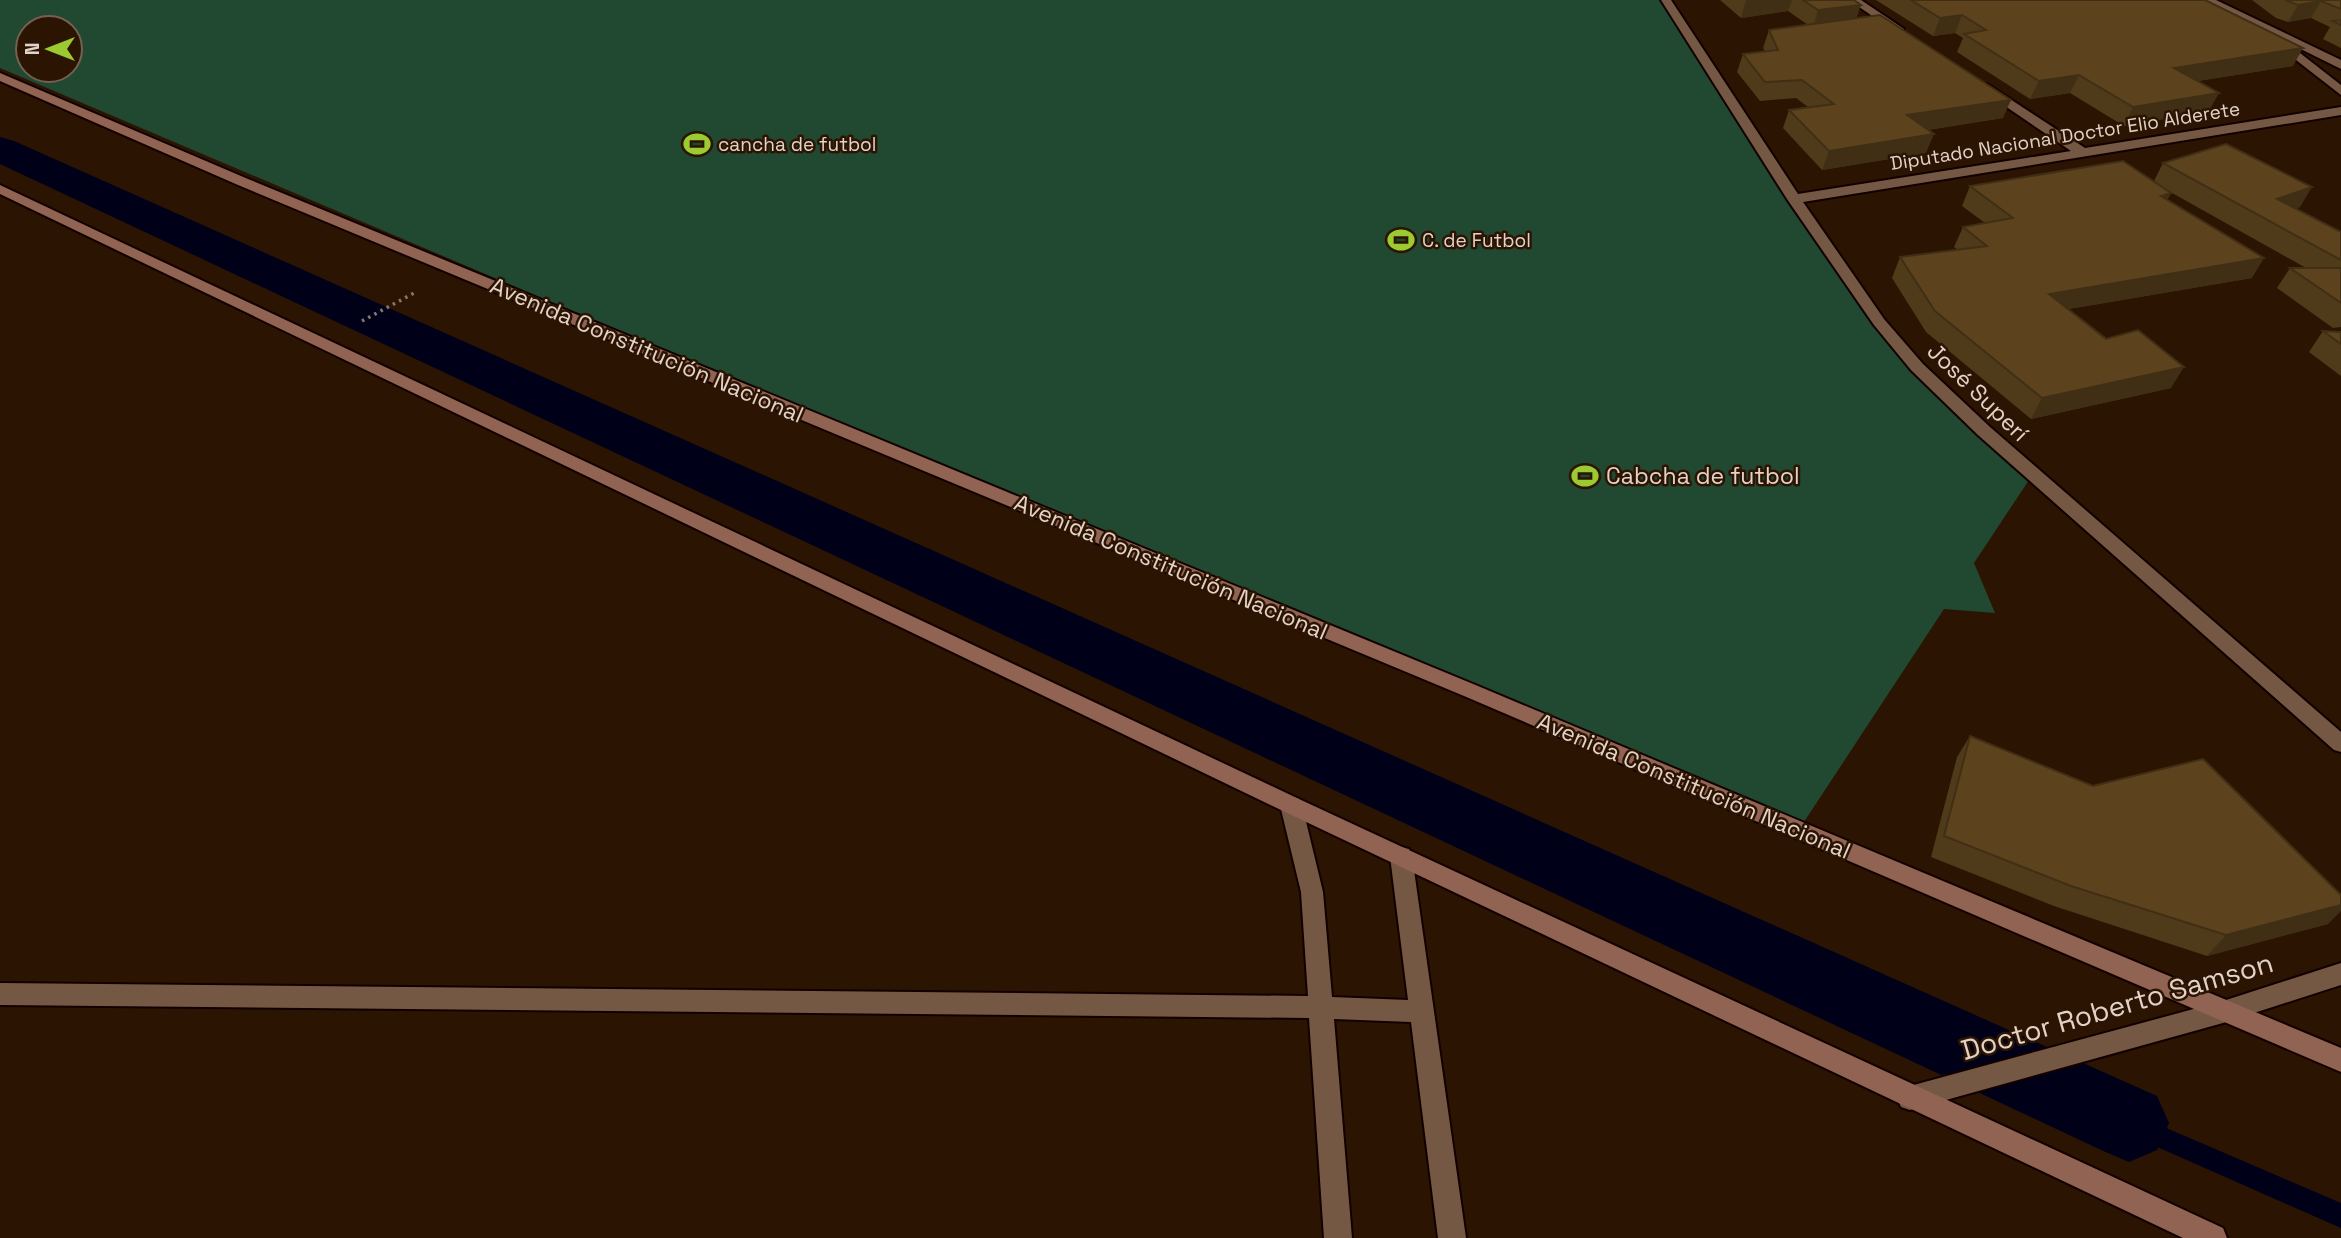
<svg xmlns="http://www.w3.org/2000/svg" width="2341" height="1238" viewBox="0 0 2341 1238" font-family="'Space Grotesk',sans-serif">
  <rect width="100%" height="100%" fill="#2c1403"/>
  <!-- green -->
  <path fill="#214830" fill-rule="evenodd" d="M0,0H1672L1870,308L2033,474L1974,563L1995,613L1944,609L1798,831L0,68ZM28,28H70V70H28Z"/>
  <g fill="none" stroke-linecap="round" stroke-linejoin="round">
    <!-- stream -->
    <path fill="#000119" fill-rule="evenodd" d="M2129,1112L2341,1203V1228L2121,1131L2117,1123L2121,1115Z"/>
    <!-- canal -->
    <path fill="#000119" fill-rule="evenodd" d="M0,137L14,141L2157,1096L2169,1123L2157,1150L2129,1162L2101,1150L0,164Z"/>
    <!-- minor casing -->
    <g stroke="#130100" stroke-width="4">
      <g id="minor">
        <path d="M1661,0H1671L1798,194L2071,151L1983,91V85L1987,84L2085,148L2341,107V115L1803,202L1884,319L1923,364L1990,427L2341,732V752L2334,750L1978,435L1911,370L1874,325L1787,199Z"/>
        <path d="M1849,0H1861L1904,29L1894,31Z"/>
        <path d="M2202,0H2216L2341,60V69Z"/>
        <path d="M2283,46H2291L2341,85V95L2283,50Z"/>
        <path d="M1291,796L1299,799L1302,805L1323,892L1332,997L1408,1000L1390,856L1393,849L1401,847L1409,849L1412,856L1466,1238H1438L1411,1022L1334,1019L1352,1238H1324L1309,1018L0,1005V983L1308,996L1301,892L1280,805L1283,799Z"/>
      </g>
    </g>
    <!-- tertiary casing -->
    <g stroke="#130100" stroke-width="4">
      <path id="tertiary" d="M2341,963V985L2223,1023L1910,1110L1901,1107L1897,1098L1901,1089L1910,1086L2223,1001Z"/>
    </g>
    <!-- secondary casing -->
    <g stroke="#130100" stroke-width="4">
      <g id="secondary">
        <path d="M0,73L248,179L1478,686L2341,1048V1072L1464,696L238,185L0,81Z"/>
        <path d="M0,185L1299,799L2223,1228L2227,1238H2183L1283,811L0,194Z"/>
      </g>
    </g>
    <!-- path -->
    <path stroke="#8b7769" stroke-width="3.5" stroke-dasharray="2.5 4.5" stroke-linecap="butt" d="M362,321L416,292"/>
    <!-- minor -->
    <use href="#minor" fill="#745844" fill-rule="evenodd"/>
    <!-- tertiary -->
    <use href="#tertiary" fill="#745844" fill-rule="evenodd"/>
    <!-- secondary -->
    <use href="#secondary" fill="#906353" fill-rule="evenodd"/>
  </g>
  <!-- wall -->
  <g fill="#4f3a1a">
    <path d="M1720,0H1854L1857,18L2003,118L1928,130L1926,153L1822,170L1783,128L1789,110L1808,107L1796,98L1760,101L1737,72L1743,54L1765,51L1763,48L1769,30L1808,25L1788,11L1741,18Z"/>
    <path d="M1876,0H2054L2293,66L2198,81L2209,111L2124,126L2070,93L2030,99L1957,52L1963,38L1955,33L1933,36Z"/>
    <path d="M2252,0H2341V48L2323,39L2330,27L2311,18L2288,22L2276,18Z"/>
    <path d="M2163,163L2300,207L2295,208L2341,232V327L2333,328L2277,288L2290,268H2306L2165,189L2171,193L2167,200L2252,278L2069,309L2171,388L2031,419L1926,332L1892,278L1900,257L1958,250L1954,247L1963,227L1985,223L1962,206L1970,186L2154,181Z"/>
    <path d="M2323,331L2341,332V376L2309,352Z"/>
    <path d="M1970,736L2328,924L2207,956L2054,906L1931,857L1957,757Z"/>
  </g>
  <!-- shaded-wall -->
  <g fill="#402f15">
    <path d="M1746,0H1792L1788,11L1741,18Z"/>
    <path d="M2321,1L2311,18L2288,22L2298,5Z"/>
    <path d="M1861,5L1855,22L1813,28L1818,10Z"/>
    <path d="M1962,15L1955,33L1933,36L1940,18Z"/>
    <path d="M2303,48L2293,66L2165,86L2174,68Z"/>
    <path d="M2079,75L2070,93L2030,99L2039,81Z"/>
    <path d="M2219,93L2209,111L2124,126L2133,107Z"/>
    <path d="M2011,100L2003,118L1899,134L1907,115Z"/>
    <path d="M1934,134L1926,153L1822,170L1829,151Z"/>
    <path d="M2312,187L2300,207L2265,218L2277,199Z"/>
    <path d="M2171,193L2160,213L2161,196Z"/>
    <path d="M2264,258L2252,278L2039,314L2049,294Z"/>
    <path d="M2184,367L2171,388L2031,419L2042,398Z"/>
    <path d="M2341,905V911L2328,924L2207,956L2226,935Z"/>
  </g>
  <!-- building -->
  <g fill="#5c431e" stroke="#402f15" stroke-width="2">
    <path d="M1803,0H1854L1861,5L1818,10Z"/>
    <path d="M1911,0H2205L2303,48L2174,68L2219,93L2133,107L2079,75L2039,81L1964,34L1986,30L1962,15L1940,18Z"/>
    <path d="M2285,0H2341V9L2321,1L2298,5Z"/>
    <path d="M1880,15L2011,100L1907,115L1934,134L1829,151L1789,110L1834,104L1802,80L1765,82L1743,54L1778,50L1769,30Z"/>
    <path d="M2341,20V25L2333,21Z"/>
    <path d="M2226,144L2312,187L2277,199L2341,232V260L2163,163Z"/>
    <path d="M2123,161L2171,193L2161,196L2264,258L2049,294L2106,339L2138,330L2184,367L2042,398L1935,311L1900,257L1987,246L1963,227L2013,218L1970,186Z"/>
    <path d="M2290,268H2341V303Z"/>
    <path d="M2323,331L2341,332V344Z"/>
    <path d="M1970,736L2093,786L2203,759L2341,895V905L2226,935L2071,886L1944,836Z"/>
  </g>
  <!-- icons -->
  <defs>
    <g id="stadium-bare" transform="scale(2.1)"><path d="M0-5a6.5 5 0 1 0 0 10a6.5 5 0 1 0 0-10ZM-3.5-1.8h7v3.6h-7Z" fill="#9cca31" stroke="#2c1403" stroke-width="2.5" paint-order="stroke"/></g>
  </defs>
  <g fill-rule="evenodd">
    <use href="#stadium-bare" x="697" y="144"/>
    <use href="#stadium-bare" x="1401" y="240"/>
    <use href="#stadium-bare" x="1585" y="476"/>
  </g>
  <g text-anchor="middle" dominant-baseline="central" stroke-width="5" stroke-linejoin="round" paint-order="stroke">
    <!-- far-street labels -->
    <g font-size="19" fill="#e3d2c7" stroke="#2c1403">
      <text transform="translate(2065 136) rotate(-9)">Diputado Nacional Doctor Elio Alderete</text>
    </g>
    <!-- far-poi labels -->
    <g font-size="19" fill="#e3d2c7" stroke="#2c1403" text-anchor="start">
      <text x="718" y="144">cancha de futbol</text>
      <text x="1422" y="240">C. de Futbol</text>
    </g>
    <!-- street labels -->
    <g font-size="23" fill="#e3d2c7" stroke="#2c1403">
      <text transform="translate(647 350) rotate(23)">Avenida Constitución Nacional</text>
      <text transform="translate(1978 392) rotate(44)">José Superí</text>
      <text transform="translate(1171 567) rotate(23)">Avenida Constitución Nacional</text>
      <text transform="translate(1694 786) rotate(23)">Avenida Constitución Nacional</text>
    </g>
    <!-- poi labels -->
    <g font-size="23" fill="#e3d2c7" stroke="#2c1403" text-anchor="start">
      <text x="1606" y="476">Cabcha de futbol</text>
    </g>
    <!-- near-street labels -->
    <g font-size="28" fill="#e3d2c7" stroke="#2c1403">
      <text transform="translate(2117 1006) rotate(-16)">Doctor Roberto Samson</text>
    </g>
  </g>
  <!-- north arrow -->
  <g transform="translate(49 49) rotate(270)"><circle r="33" fill="#2c1403" stroke="#756051" stroke-width="2"/>
  <path d="M0-5L12 26L0 18L-12 26Z" fill="#9cca31"/>
  <text y="-10" font-size="19" font-weight="bold" text-anchor="middle" fill="#e3d2c7">N</text>
  </g>
</svg>
